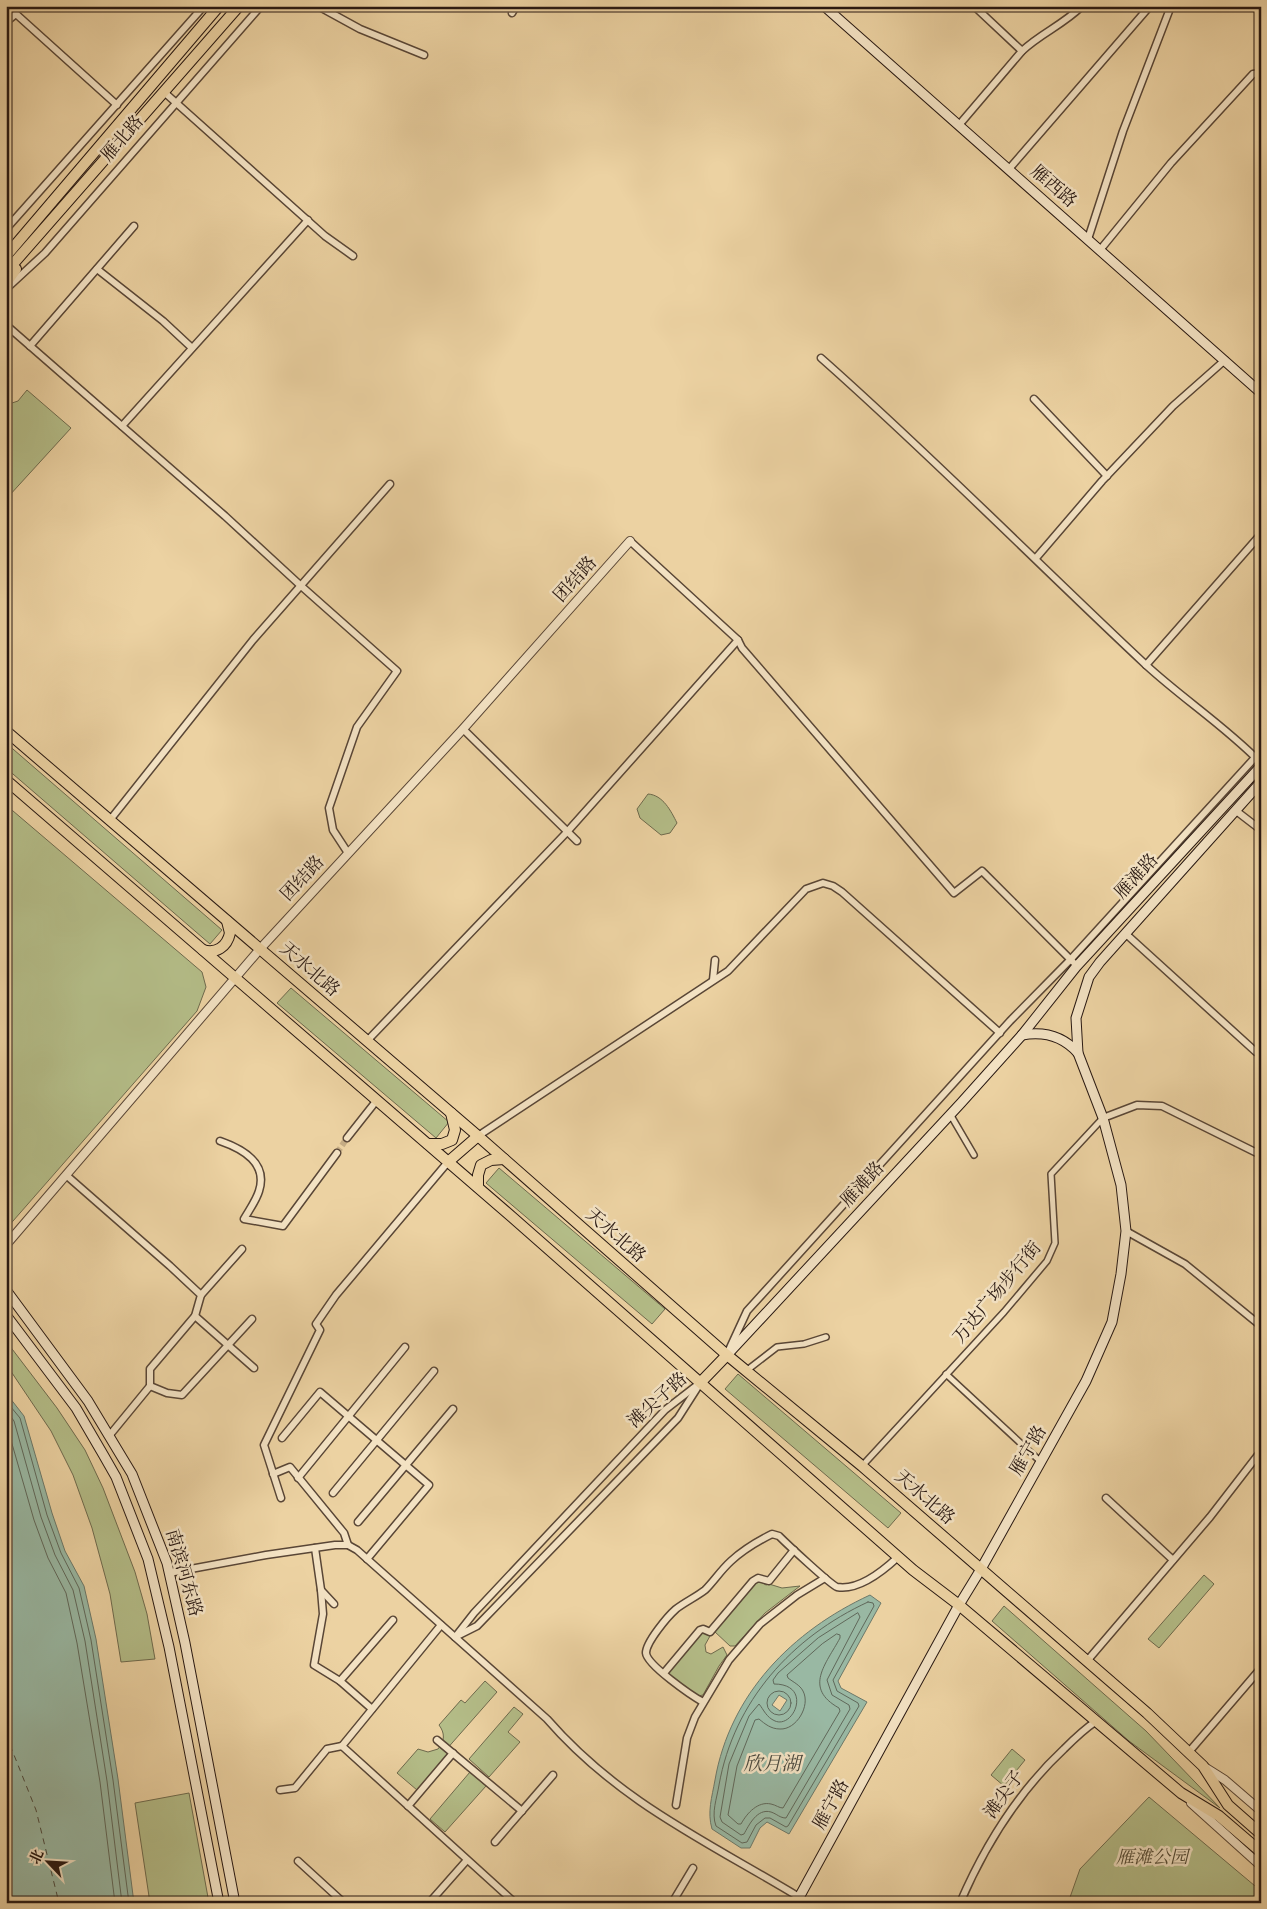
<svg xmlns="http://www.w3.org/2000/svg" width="1267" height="1909" viewBox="0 0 1267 1909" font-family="Vollkorn,'Noto Serif SC',serif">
  <rect width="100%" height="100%" fill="#ecd2a2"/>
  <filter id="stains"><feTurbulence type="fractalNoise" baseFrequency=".004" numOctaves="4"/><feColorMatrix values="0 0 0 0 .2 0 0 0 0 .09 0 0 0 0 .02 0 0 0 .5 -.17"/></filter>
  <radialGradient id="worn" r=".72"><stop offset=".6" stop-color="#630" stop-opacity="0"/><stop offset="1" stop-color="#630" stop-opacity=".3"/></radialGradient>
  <!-- green -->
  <g fill="#b4bd88" stroke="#6e6a4d">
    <path d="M27,390L71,428L8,497L6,495V405L18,401Z"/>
    <path d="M6,743L222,930L210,944L6,768Z"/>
    <path d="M648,794C663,795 671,811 677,823L670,833L661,835L640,818L637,809Z"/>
    <path d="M6,805L202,972L206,987L197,1011L6,1229Z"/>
    <path d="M291,988L449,1122L436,1138L277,1003Z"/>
    <path d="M499,1168L665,1309L652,1324L486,1183Z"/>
    <path d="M6,1341L57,1408L85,1450L103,1488L135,1572L147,1614L155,1659L121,1662L110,1594L92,1528L73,1475L51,1431L6,1364Z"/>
    <path d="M738,1374L901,1513L888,1528L725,1389Z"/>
    <path d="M1204,1575L1214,1584L1159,1648L1148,1639Z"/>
    <path d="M758,1580L766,1585L769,1584L782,1588L800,1586L765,1613L735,1646H730L714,1631Z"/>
    <path d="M1004,1606L1146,1731L1220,1808L1129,1741L992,1621Z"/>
    <path d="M704,1632L710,1636L705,1645L706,1652L711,1654L723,1647L727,1655L719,1666L703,1695L698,1696L669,1675L668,1673L701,1633Z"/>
    <path d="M485,1681L497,1692L445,1751L448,1754L417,1790L397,1773L418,1749L428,1752L438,1749C445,1741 445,1733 439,1725L461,1700L465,1703Z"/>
    <path d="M514,1707L523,1714L508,1732L520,1742L489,1777L469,1759Z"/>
    <path d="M1012,1749L1025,1760L1004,1786L991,1775Z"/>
    <path d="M470,1772L486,1786L445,1832L430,1819Z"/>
    <path d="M189,1793L209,1903H150L135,1803Z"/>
    <path d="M1149,1797L1261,1891V1903H1068L1080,1869Z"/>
  </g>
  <!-- water -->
  <g fill="#99b8a3" stroke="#6c7869" fill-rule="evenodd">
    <path d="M6,1393L24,1416L52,1513L65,1551L84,1586L96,1639L118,1779L134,1903H6Z"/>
    <path d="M870,1595L881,1603L838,1681L841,1688L867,1702L789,1834L767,1822L760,1828L750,1848H741L712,1829C707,1812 712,1797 715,1780C730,1694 792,1631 870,1595ZM779,1695L787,1700L780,1711L772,1705Z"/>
  </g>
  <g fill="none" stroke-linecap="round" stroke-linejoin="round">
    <!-- shore -->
    <g stroke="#60685a" stroke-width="1">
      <path d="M6,1401L20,1418L47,1515L61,1553L79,1588L91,1640L113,1780L129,1903"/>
      <path d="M6,1410L14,1421L41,1517L55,1555L73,1590L85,1641L107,1781L122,1903"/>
      <path d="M6,1423L34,1520L48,1558L66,1593L77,1643L100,1782L115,1903"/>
      <path d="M868,1602L873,1603L874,1606L833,1680L837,1691L858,1703L859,1706L788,1826L786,1827L770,1818H765L756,1825L747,1842L742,1843L716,1826C711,1813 717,1798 719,1785C734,1701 792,1637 868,1602Z"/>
      <path d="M858,1613L860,1617L827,1680L832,1695L849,1705L850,1709L786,1818C780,1818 777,1814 771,1812C757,1808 749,1825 744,1834L741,1835L722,1822L720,1817L729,1764L749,1716L759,1704C764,1710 766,1717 775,1721C794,1729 813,1684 774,1684L773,1680L778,1673L818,1638Z"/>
      <path d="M837,1634L840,1635V1638C826,1664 803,1688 839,1708L840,1711L783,1808C779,1808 776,1805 771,1804C758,1801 747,1813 741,1824H738L728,1815L737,1766L755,1720L759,1719C765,1724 771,1729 780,1729C796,1730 811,1706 803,1691C800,1685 793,1682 788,1678L787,1675L822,1644Z"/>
      <circle cx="779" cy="1703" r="12"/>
    </g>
    <!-- ferry -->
    <path stroke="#4a483e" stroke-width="1" stroke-dasharray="6 5" stroke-linecap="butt" d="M6,1735L36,1810L59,1903"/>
    <!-- minor-tunnel -->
    <path stroke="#c5ad85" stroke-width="6" stroke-dasharray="6 3" stroke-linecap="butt" d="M337,1153L347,1138"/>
    <!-- pedestrian casing -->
    <g stroke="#594636" stroke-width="8">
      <g id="pedestrian">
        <path d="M950,1114L974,1155"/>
        <path d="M746,1371L777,1347L804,1344L826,1337"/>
        <path d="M946,1374L1041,1462"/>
        <path d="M862,1466L1004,1312L1047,1261L1055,1243L1051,1174L1103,1118"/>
      </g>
    </g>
    <!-- minor casing -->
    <g stroke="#594636" stroke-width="9">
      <g id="minor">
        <path d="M318,6L360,29L424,55"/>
        <path d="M974,6L1022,51"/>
        <path d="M512,13L516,6"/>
        <path d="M6,22L16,14L117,105"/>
        <path d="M164,92L325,236L353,256"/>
        <path d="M959,125L1022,51C1041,33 1063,25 1082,6"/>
        <path d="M1009,169L1150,6"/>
        <path d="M6,229L204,6"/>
        <path d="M1088,239L1123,131L1171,6"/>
        <path d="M1100,250L1171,163L1253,74L1261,73"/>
        <path d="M97,269L163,321L192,348"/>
        <path d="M6,289L45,253L261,6"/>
        <path d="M6,325L225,516L300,585L397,671L357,727L329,808L333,830L348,853"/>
        <path d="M30,346L134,226"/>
        <path d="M821,358C933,457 1037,563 1146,665C1183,699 1226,727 1261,763"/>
        <path d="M1034,399L1107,476"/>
        <path d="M122,426L308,220"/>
        <path d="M630,541L738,640L742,648L954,893L982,871L1073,962"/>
        <path d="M1036,558L1102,481L1173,406L1225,360"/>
        <path d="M1146,665L1261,534"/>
        <path d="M463,729L577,841"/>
        <path d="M1235,810L1261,830"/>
        <path d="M110,820L253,640L390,484"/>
        <path d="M1126,934L1256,1052"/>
        <path d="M713,980L715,960"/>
        <path d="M367,1041L567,832L738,640"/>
        <path d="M1103,1118L1137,1105L1162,1106L1261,1155"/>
        <path d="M478,1136L728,971L806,889L823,883L833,886L842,892L1000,1033"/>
        <path d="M347,1138L377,1100"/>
        <path d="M220,1141C243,1149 268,1163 259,1191C256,1201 249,1210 244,1219L283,1226L337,1153"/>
        <path d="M66,1175L170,1266L201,1295L195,1316L150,1369V1386L109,1436"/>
        <path d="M1126,1231L1185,1264L1261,1326"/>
        <path d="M201,1295L242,1249"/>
        <path d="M195,1316L254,1368"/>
        <path d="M729,1350L747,1311L1010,1021L1071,959L1261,751"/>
        <path d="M150,1386L167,1393L182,1395L252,1319"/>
        <path d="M282,1438L320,1392L429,1485L367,1559"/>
        <path d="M273,1474L290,1467L344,1533L348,1545"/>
        <path d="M298,1478L405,1347"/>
        <path d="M333,1493L434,1371"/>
        <path d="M281,1498L264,1445L320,1330L316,1324L336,1295L448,1162"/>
        <path d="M1106,1498L1173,1560"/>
        <path d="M358,1522L453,1409"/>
        <path d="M315,1548L321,1590L334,1604"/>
        <path d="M169,1573L266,1555L335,1545H348L357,1550L547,1719C619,1802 708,1842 799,1897"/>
        <path d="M321,1590L323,1614L314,1665L340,1681"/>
        <path d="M441,1625L342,1746L513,1901L512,1903"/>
        <path d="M456,1636L474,1613L665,1410L696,1386"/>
        <path d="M455,1637L477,1626L678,1418L701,1382"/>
        <path d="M1087,1661L1210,1517L1261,1451"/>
        <path d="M664,1673L700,1630L703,1629L710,1632L753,1581L758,1578L769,1581L794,1550"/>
        <path d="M703,1702C692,1696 647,1665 646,1653C646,1642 668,1616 676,1609C685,1602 696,1597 705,1590C714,1581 721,1570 731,1561C743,1550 758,1541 772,1534L779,1536C787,1544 831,1585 837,1587C859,1591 883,1571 898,1557"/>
        <path d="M372,1709L340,1681L393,1620"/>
        <path d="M437,1740L522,1811"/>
        <path d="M1188,1753L1261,1668"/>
        <path d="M280,1790L295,1788L327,1749L342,1746"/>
        <path d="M676,1805L687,1738L695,1717L729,1660L760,1624L797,1595L825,1578"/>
        <path d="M408,1806L453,1753"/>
        <path d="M495,1842L553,1775"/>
        <path d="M298,1861L344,1903"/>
        <path d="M429,1903L467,1860"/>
        <path d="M672,1903L693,1868"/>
        <path d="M960,1903C985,1845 1018,1792 1064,1749C1074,1739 1083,1730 1095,1722"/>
      </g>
    </g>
    <!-- tertiary casing -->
    <g stroke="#594636" stroke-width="10">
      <g id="tertiary">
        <path d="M6,1245L260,949L463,729L630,541"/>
        <path d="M1206,1768L1225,1780L1261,1811"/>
        <path d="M1191,1803L1261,1866"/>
      </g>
    </g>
    <!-- secondary casing -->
    <g stroke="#281812" stroke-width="11">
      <g id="secondary">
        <path d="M824,6L1261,393"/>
        <path d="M1022,1035C1044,1031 1063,1036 1078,1053"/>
        <path d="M6,1290L88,1401L132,1474L167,1563L185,1643L235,1903"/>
        <path d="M6,1315L76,1408L104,1456L116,1477L148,1559L169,1647L219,1903"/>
        <path d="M727,1355L961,1103L1022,1035L1076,967L1261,766"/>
        <path d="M796,1903L959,1605L981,1569L1086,1381L1112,1322L1121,1274L1126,1231L1121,1185L1103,1118L1078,1053L1076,1018L1089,977L1100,962L1261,782"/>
      </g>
    </g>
    <!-- primary casing -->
    <g stroke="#281812" stroke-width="12">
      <g id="primary">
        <path d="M6,256L219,6"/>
        <path d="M6,272L239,6"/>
        <path d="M6,283L16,269"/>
        <path d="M6,731L478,1136L727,1355L862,1466L1147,1713L1203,1766L1228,1805L1261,1834"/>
        <path d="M6,780L512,1217L913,1570L959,1605L1181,1793L1219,1816L1261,1852"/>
        <path d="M203,950C216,954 227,947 230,933L227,921"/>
        <path d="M428,1144H442L452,1140L455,1130L451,1113"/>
        <path d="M448,1162L478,1136"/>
        <path d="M478,1187V1175L481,1165L491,1160L504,1159"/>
        <path d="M701,1382L727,1355"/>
      </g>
    </g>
    <!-- pedestrian -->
    <use href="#pedestrian" stroke="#f3e2c3" stroke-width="5"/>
    <!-- minor -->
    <use href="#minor" stroke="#f3e2c3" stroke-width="6"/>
    <!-- tertiary -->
    <use href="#tertiary" stroke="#f3e2c3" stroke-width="8"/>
    <!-- secondary -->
    <use href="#secondary" stroke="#f3e2c3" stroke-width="9"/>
    <!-- primary -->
    <use href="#primary" stroke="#ecd2a2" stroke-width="10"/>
  </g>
  <g text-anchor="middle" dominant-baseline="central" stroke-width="5" stroke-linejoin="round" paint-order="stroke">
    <!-- street labels -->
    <g font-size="18" fill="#281812" stroke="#f3e2c3">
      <text transform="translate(123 139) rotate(-49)">雁北路</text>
      <text transform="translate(1053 187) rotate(41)">雁西路</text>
      <text transform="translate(576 580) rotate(-48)">团结路</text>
      <text transform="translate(1137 877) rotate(-47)">雁滩路</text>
      <text transform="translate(303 879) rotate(-47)">团结路</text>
      <text transform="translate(309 970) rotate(41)">天水北路</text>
      <text transform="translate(863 1185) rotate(-47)">雁滩路</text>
      <text transform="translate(615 1236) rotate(41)">天水北路</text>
      <text transform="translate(998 1293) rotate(-50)">万达广场步行街</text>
      <text transform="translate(658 1401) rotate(-42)">滩尖子路</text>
      <text transform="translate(1029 1451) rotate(-60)">雁宁路</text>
      <text transform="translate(924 1498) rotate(41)">天水北路</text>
      <text transform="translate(183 1573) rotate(74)">南滨河东路</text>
      <text transform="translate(1005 1795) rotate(-54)">滩尖子</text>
      <text transform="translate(832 1805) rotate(-61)">雁宁路</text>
    </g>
    <!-- park labels -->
    <g font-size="18" font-style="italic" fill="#524a35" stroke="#f3e2c3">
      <text x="1152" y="1858">雁滩公园</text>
    </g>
    <!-- water labels -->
    <g font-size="19" font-style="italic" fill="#4a483e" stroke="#f3e2c3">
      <text x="772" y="1765">欣月湖</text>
    </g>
  </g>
  <!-- margin -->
  <rect width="1267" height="1909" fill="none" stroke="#ecd2a2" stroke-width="25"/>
  <rect x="8" y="8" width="1252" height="1894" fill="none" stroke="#281812" stroke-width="2.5"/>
  <rect x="12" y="12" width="1242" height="1884" fill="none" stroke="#281812"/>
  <!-- north arrow -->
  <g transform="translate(48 1862) rotate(295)" stroke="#f3e2c3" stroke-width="4" paint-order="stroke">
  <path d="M0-4L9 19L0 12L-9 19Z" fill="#281812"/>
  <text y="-8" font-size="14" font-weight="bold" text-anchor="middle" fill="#281812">北</text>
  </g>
  <rect width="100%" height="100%" filter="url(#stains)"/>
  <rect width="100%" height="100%" fill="url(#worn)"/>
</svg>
